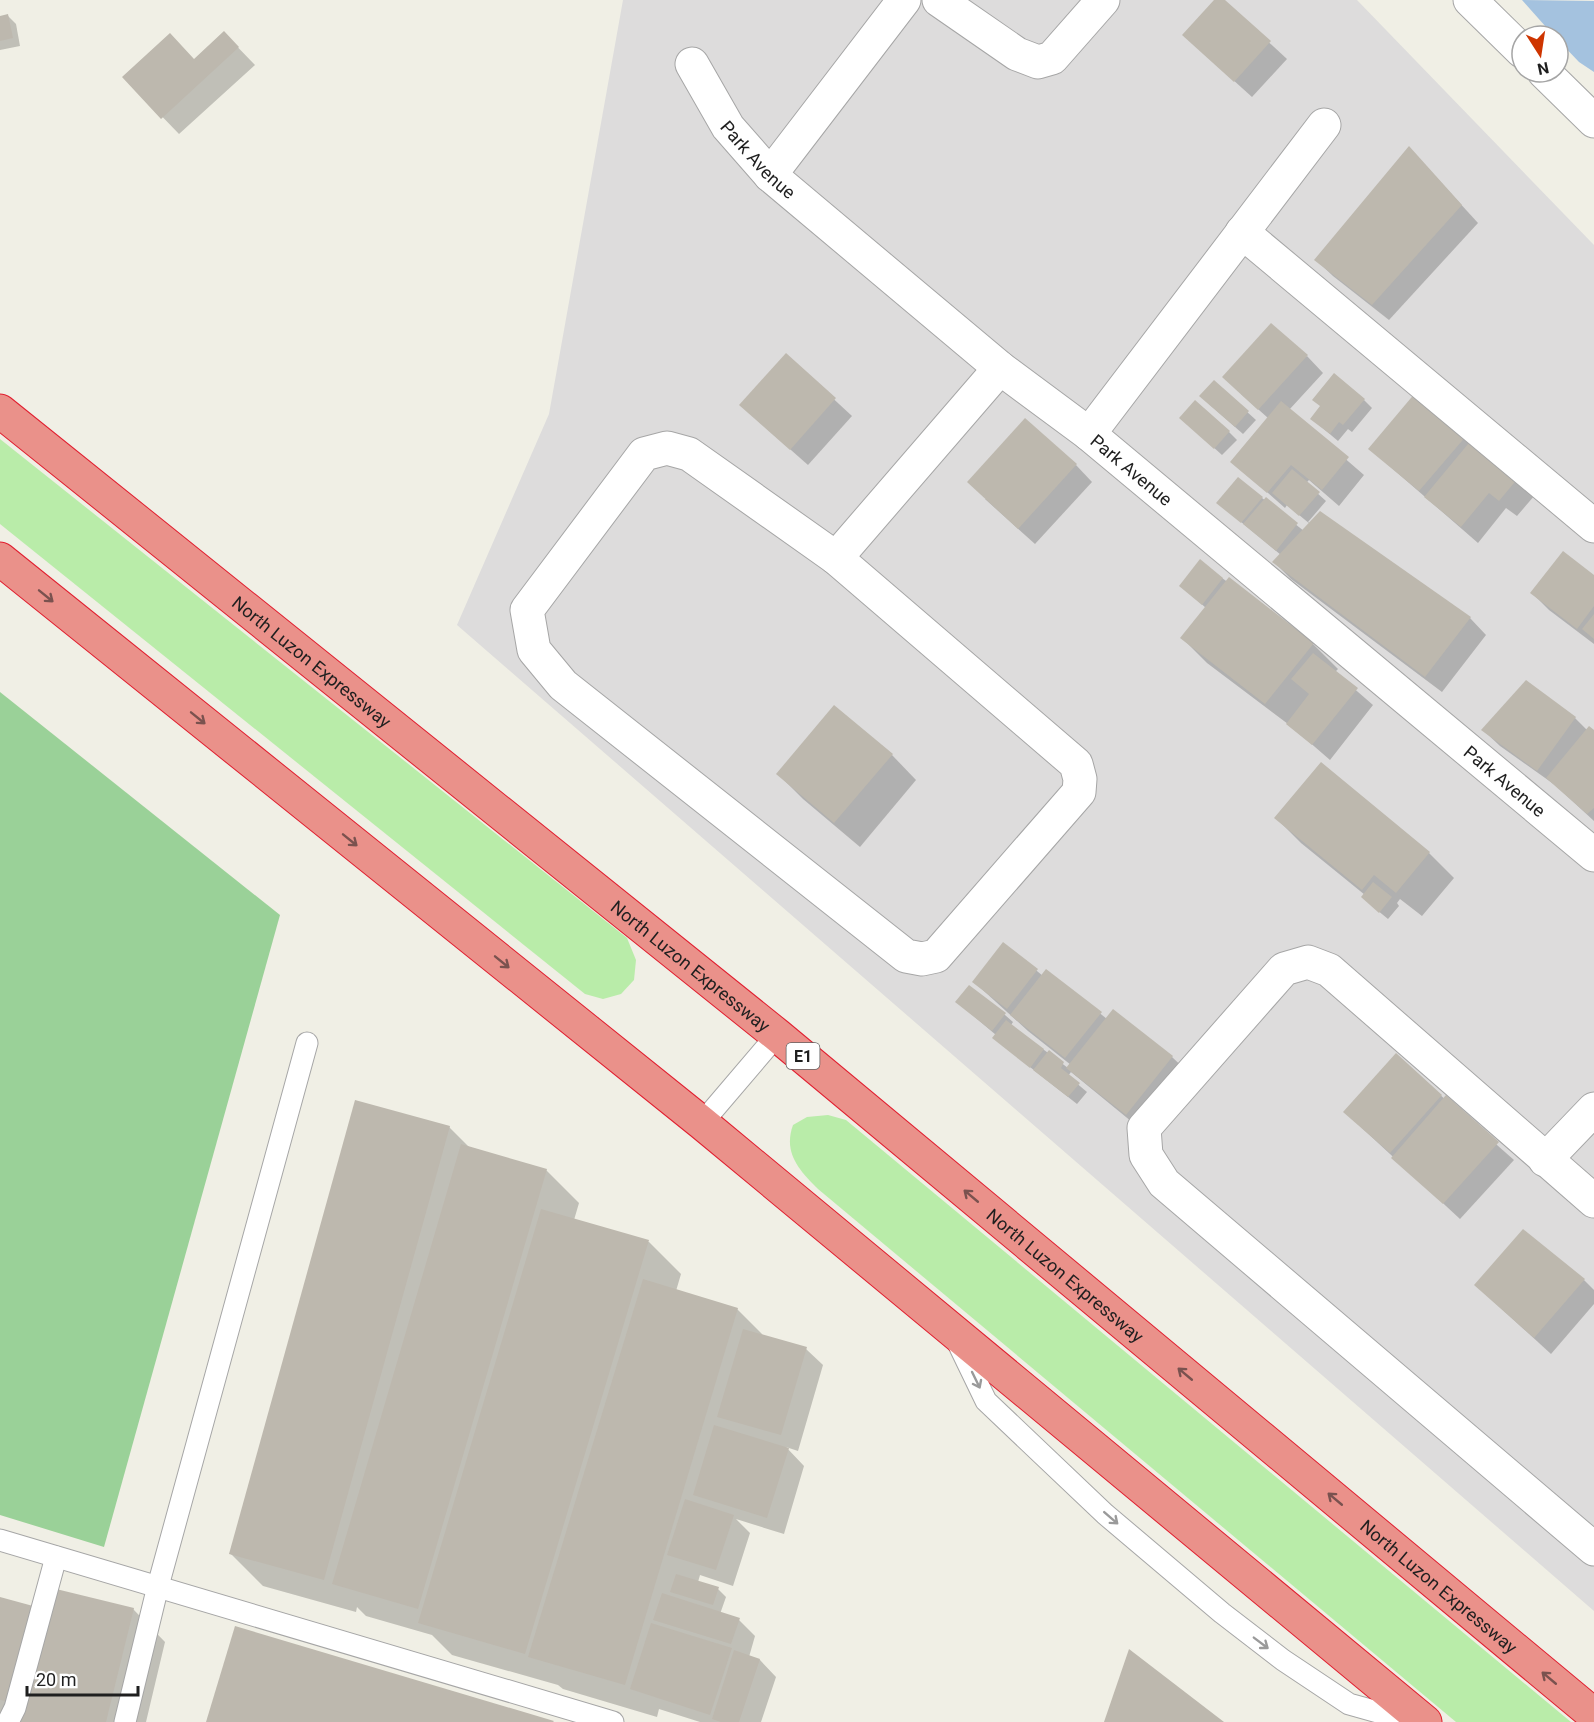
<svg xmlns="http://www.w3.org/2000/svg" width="1594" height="1722" viewBox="0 0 1594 1722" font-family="Roboto,sans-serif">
  <rect width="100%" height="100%" fill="#f0efe5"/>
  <!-- residential -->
  <path fill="#dddcdc" d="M623,0H1357L1594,245V1611L457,625L549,414Z"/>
  <!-- grass -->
  <g fill="#b9eca9">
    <path d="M0,439L627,938L636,960L634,980L621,994L603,999L585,994L0,524Z"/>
    <path d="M828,1115L846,1120L1571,1722H1456L818,1189C799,1170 783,1153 793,1125L807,1117Z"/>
  </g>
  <!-- forest -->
  <path fill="#9ad198" d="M0,692L280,915L104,1547L0,1515Z"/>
  <!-- water -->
  <path fill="#a4c2df" d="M1522,0L1594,1V72L1579,62L1558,40V36H1554Z"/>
  <!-- shadow -->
  <g fill="#0003">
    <path d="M1216,0H1223L1287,59L1252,97L1201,51Z"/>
    <path d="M8,16L16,24L20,46L0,50V17Z"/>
    <path d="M224,33L255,65L179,134L124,77L195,61Z"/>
    <path d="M1425,165L1478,223L1389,320L1333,276L1316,260Z"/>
    <path d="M786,355L852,416L808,465L758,421Z"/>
    <path d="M1307,356L1323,373L1289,410L1364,475L1339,506L1309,480L1306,483L1326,501L1308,522L1470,618L1486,635L1442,692L1291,579L1274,562L1281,555L1218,503L1262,498L1304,531L1310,524L1287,505L1285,508L1232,461L1268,418L1241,394Z"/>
    <path d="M1214,382L1256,420L1243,434L1209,404Z"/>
    <path d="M1416,394L1535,495L1517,516L1506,508L1478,543L1370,449Z"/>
    <path d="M1364,400L1372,408L1352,432L1348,429L1338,441L1312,419Z"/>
    <path d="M1189,425L1229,432L1237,440L1222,455Z"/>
    <path d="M1076,465L1092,482L1035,544L985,499Z"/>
    <path d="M1200,562L1313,644L1338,669L1335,672L1373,705L1330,760L1292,727L1207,663L1182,638L1206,608L1181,586Z"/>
    <path d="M1594,577V644L1549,610L1532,593Z"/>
    <path d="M1575,718L1587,730L1594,732V821L1555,785L1500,746L1483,730Z"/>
    <path d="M892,755L916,780L860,847L803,799L778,774Z"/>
    <path d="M1276,818L1429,853L1454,878L1422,916L1400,899L1397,903L1399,906L1388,919L1371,905L1365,895L1301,843Z"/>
    <path d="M1004,944L1043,976L1047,971L1107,1019L1172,1057L1189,1073L1143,1131L1071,1072L1068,1076L1087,1092L1077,1104L1002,1045L996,1035L957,1002L1005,1015L1013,1022L1011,1025L1068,1068L1071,1065L1028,1031L974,982Z"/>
    <path d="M1396,1056L1514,1160L1460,1219L1362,1128Z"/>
    <path d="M449,1127L469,1147L546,1170L579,1203L574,1220L649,1242L681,1274L676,1291L737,1309L765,1337L806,1349L823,1365L798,1451L786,1447L804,1466L784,1534L736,1519L750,1533L733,1586L700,1575L698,1582L718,1589L726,1597L720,1614L739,1620L755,1636L749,1657L760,1660L776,1677L761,1722H700L659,1709L657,1717L563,1689L558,1685L452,1655L432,1635L366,1616L357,1607L356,1612L263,1586L230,1553Z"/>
    <path d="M1584,1280L1594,1290V1304L1551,1354L1493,1301Z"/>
    <path d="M0,1599L32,1607L133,1609L165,1642L146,1722H19L0,1717Z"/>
  </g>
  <!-- building -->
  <g fill="#bdb8ae">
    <path d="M1214,0H1225L1271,41L1234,82L1182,35Z"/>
    <path d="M8,14L13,38L0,41V16Z"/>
    <path d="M224,31L239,47L161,119L122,77L170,33L194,59Z"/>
    <path d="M1409,146L1462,205L1372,305L1314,260Z"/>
    <path d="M1271,323L1308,355L1258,410L1222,377Z"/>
    <path d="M786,353L836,398L790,450L739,405Z"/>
    <path d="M1334,373L1365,399L1343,425L1339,422L1330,434L1310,419L1320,406L1312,400Z"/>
    <path d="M1214,380L1249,411L1235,427L1199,396Z"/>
    <path d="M1416,392L1467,435L1419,491L1368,449Z"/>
    <path d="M1195,400L1230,431L1214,449L1179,418Z"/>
    <path d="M1281,401L1349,457L1322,490L1291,465L1267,493L1230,462Z"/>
    <path d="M1025,418L1077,464L1018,529L967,482Z"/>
    <path d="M1473,438L1519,477L1499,501L1489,493L1461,527L1424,497Z"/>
    <path d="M1292,469L1320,492L1299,516L1272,493Z"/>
    <path d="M1238,477L1263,497L1241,523L1216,503Z"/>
    <path d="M1266,497L1298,523L1276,551L1243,524Z"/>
    <path d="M1320,511L1471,617L1425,677L1272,562Z"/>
    <path d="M1563,551L1594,575V606L1577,629L1530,593Z"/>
    <path d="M1200,559L1223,578L1202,605L1179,586Z"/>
    <path d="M1229,577L1314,643L1265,704L1180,638Z"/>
    <path d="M1594,614V639L1582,629Z"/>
    <path d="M1313,653L1358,688L1312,745L1286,724L1309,694L1291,679Z"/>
    <path d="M1526,680L1576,717L1537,771L1481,730Z"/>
    <path d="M834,705L893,754L834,823L776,774Z"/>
    <path d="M1589,726L1594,730V808L1587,814L1546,778Z"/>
    <path d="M1321,762L1430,852L1396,893L1374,875L1362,890L1274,818Z"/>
    <path d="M1373,882L1392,897L1379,913L1361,897Z"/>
    <path d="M1003,942L1038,969L1007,1009L972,982Z"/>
    <path d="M1046,969L1102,1012L1065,1058L1010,1015Z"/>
    <path d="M969,985L1006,1013L992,1031L955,1002Z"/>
    <path d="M1113,1009L1173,1056L1126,1115L1066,1068Z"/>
    <path d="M1006,1020L1044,1049L1030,1068L992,1038Z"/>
    <path d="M1049,1050L1064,1062L1061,1068L1080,1083L1068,1097L1033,1070Z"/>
    <path d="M1396,1053L1442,1095L1390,1153L1343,1112Z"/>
    <path d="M1446,1095L1499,1142L1443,1204L1391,1158Z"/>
    <path d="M355,1100L450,1126L324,1580L229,1554Z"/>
    <path d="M461,1144L547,1169L418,1609L332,1584Z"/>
    <path d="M541,1209L649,1240L525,1654L418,1623Z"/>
    <path d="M1523,1229L1585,1279L1534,1338L1474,1285Z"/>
    <path d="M643,1279L738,1308L625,1685L528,1657Z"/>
    <path d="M743,1329L807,1347L781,1435L717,1417Z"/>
    <path d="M714,1425L789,1448L767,1518L693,1495Z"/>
    <path d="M685,1499L734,1515L716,1570L667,1555Z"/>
    <path d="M676,1574L719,1587L713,1605L670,1592Z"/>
    <path d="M52,1588L134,1608L106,1722H19Z"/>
    <path d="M662,1593L740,1618L731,1644L653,1620Z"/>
    <path d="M0,1597L33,1606L6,1701L0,1700Z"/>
    <path d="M651,1623L732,1648L710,1715L630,1689Z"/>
    <path d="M235,1626L554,1721L553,1722H206Z"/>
    <path d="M1129,1649L1224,1722H1104Z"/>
    <path d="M734,1650L760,1659L739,1722H721L712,1719Z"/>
  </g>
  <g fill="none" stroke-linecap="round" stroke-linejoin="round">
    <!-- service casing -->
    <g stroke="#a6a6a6" stroke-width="23">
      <g id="service">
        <path d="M702,1123L777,1035"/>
        <path d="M957,1341L986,1401L1105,1514L1222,1613L1283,1660L1349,1704L1414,1722"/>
        <path d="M0,1540L613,1722"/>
        <path d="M8,1722L15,1708L56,1557"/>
        <path d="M125,1722L158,1586L307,1043"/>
      </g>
    </g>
    <!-- minor casing -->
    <g stroke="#a6a6a6" stroke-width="35">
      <g id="minor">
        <path d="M939,0L1017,54L1038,62L1052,58L1103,0"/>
        <path id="s1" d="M692,64L728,127L770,175L1000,368L1089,434L1594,855"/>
        <path d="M770,175L904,0"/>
        <path d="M1242,232L1594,526"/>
        <path d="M1089,434L1324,125"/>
        <path d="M667,448L689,454L836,558L1076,764L1080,779L1079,792L936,956L922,959L906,956L563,685L534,650L527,610L644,454Z"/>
        <path d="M836,558L1000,368"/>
        <path d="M1545,1160L1594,1109"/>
        <path d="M1594,1201L1329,970L1308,962L1284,969L1144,1128L1146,1155L1164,1183L1594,1549"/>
      </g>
    </g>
    <!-- tertiary casing -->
    <g stroke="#a6a6a6" stroke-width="35">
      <g id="tertiary">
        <path d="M1470,0L1522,51"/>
        <path d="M1544,72L1594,121"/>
      </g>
    </g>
    <!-- motorway casing -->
    <g stroke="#e11f30" stroke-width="35">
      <g id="motorway">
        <path id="s2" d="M0,411L777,1035L1594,1715"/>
        <path d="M0,559L702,1123L1425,1722"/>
      </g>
    </g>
    <!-- service -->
    <use href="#service" stroke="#fff" stroke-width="21"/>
    <!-- minor -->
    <use href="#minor" stroke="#fff" stroke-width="33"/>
    <!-- tertiary -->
    <use href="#tertiary" stroke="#fff" stroke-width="33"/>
    <!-- motorway -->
    <use href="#motorway" stroke="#ea918a" stroke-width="33"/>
  </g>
  <!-- one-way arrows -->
  <defs><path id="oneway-shaft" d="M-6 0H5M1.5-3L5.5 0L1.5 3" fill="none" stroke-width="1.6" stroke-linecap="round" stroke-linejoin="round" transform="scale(1.5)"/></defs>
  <g stroke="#7a524f">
    <use href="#oneway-shaft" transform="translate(46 596) rotate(39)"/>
    <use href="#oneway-shaft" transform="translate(198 718) rotate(39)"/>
    <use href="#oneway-shaft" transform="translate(350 840) rotate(39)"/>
    <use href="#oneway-shaft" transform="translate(502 962) rotate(39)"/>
    <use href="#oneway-shaft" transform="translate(971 1196) rotate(-140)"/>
    <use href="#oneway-shaft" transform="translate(1185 1374) rotate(-140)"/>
    <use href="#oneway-shaft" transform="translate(1335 1499) rotate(-140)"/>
    <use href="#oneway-shaft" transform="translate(1549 1678) rotate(-140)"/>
  </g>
  <g stroke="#9a9a9a">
    <use href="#oneway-shaft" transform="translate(976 1380) rotate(64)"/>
    <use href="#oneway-shaft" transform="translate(1111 1518) rotate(41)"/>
    <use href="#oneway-shaft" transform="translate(1261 1643) rotate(37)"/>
  </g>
  <g text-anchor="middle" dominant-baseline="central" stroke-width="4.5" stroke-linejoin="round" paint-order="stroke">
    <!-- shield labels -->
    <rect fill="#fff" stroke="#626262" stroke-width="1.5" x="786.5" y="1043" width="33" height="26" rx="4.5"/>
    <g font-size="16" font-weight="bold" fill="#1f1f1f">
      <text x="803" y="1056">E1</text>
    </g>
    <!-- street labels -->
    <g font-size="18" fill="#1f1f1f" stroke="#fff">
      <text stroke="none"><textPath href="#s1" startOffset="117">Park Avenue</textPath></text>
      <text stroke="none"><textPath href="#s1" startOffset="603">Park Avenue</textPath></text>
      <text stroke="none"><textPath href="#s2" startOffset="400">North Luzon Expressway</textPath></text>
      <text stroke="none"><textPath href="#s1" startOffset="1089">Park Avenue</textPath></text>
      <text stroke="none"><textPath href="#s2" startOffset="886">North Luzon Expressway</textPath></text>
      <text stroke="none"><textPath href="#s2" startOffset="1372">North Luzon Expressway</textPath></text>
      <text stroke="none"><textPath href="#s2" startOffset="1858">North Luzon Expressway</textPath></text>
    </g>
  </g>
  <!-- north arrow -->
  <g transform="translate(1540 54) rotate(168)"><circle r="28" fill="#ffffff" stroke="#a5a5a5" stroke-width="1.5"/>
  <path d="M0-4.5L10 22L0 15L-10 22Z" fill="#ce3500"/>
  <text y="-9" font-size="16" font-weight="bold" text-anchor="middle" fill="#1f1f1f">N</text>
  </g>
  <!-- scale -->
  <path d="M27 1686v9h111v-9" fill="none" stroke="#1f1f1f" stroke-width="3"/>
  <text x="36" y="1686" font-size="18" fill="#1f1f1f" stroke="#ffffff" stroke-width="4.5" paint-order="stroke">20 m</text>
</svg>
